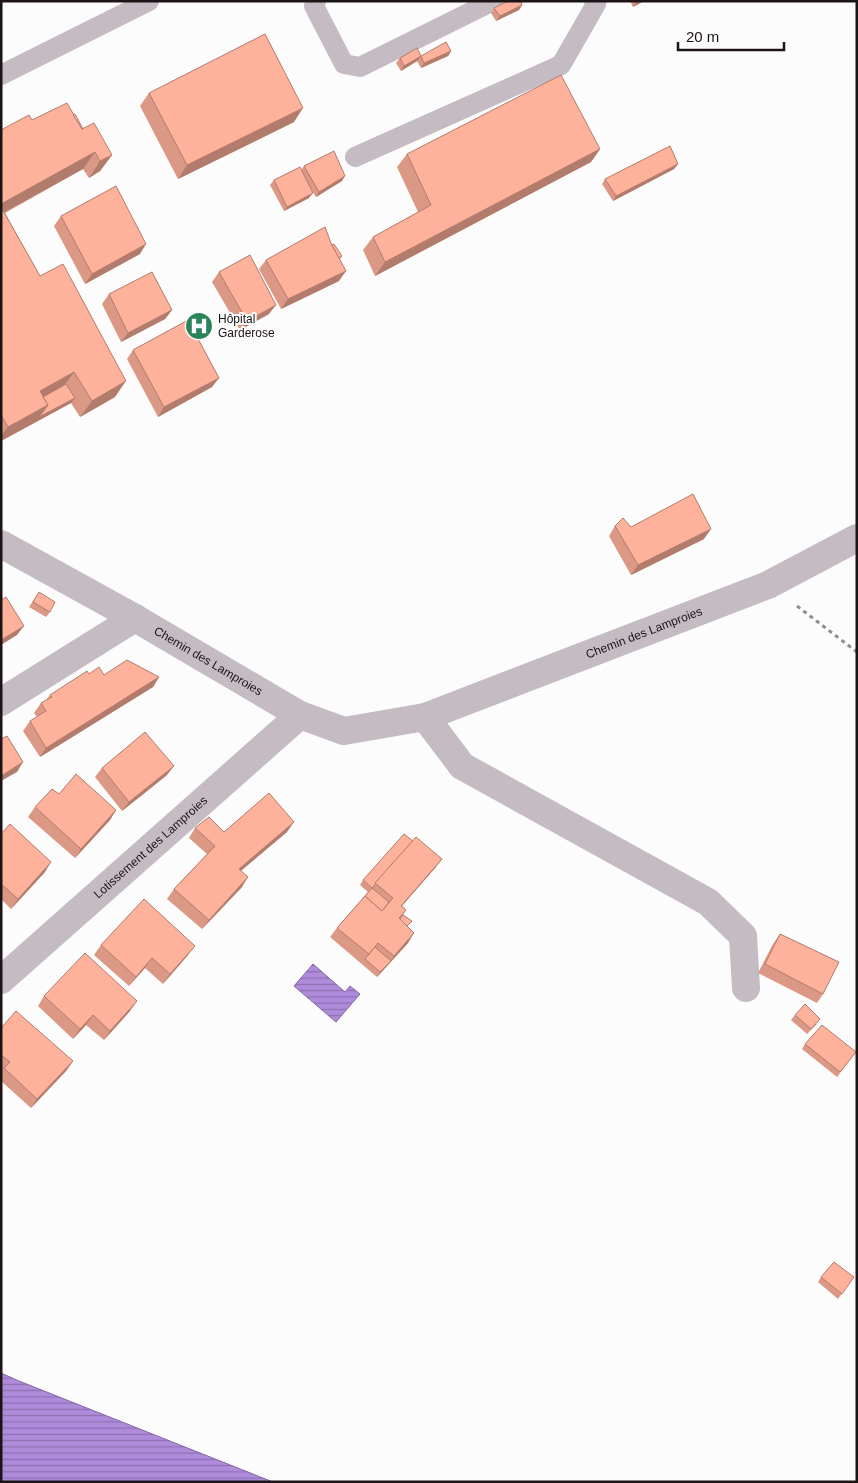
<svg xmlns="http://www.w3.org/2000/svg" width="858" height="1483" viewBox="0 0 858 1483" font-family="Helvetica,sans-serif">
  <defs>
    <pattern id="water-rules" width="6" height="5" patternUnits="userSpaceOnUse" patternTransform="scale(1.25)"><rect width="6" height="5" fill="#af8bdb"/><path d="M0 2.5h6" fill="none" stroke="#8e70b1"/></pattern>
  </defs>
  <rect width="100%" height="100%" fill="#fcfcfc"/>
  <!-- water -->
  <g fill="url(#water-rules)" stroke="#8367a0">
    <path d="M313,964L345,992L350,986L360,994L336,1022L294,986Z"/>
    <path d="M1,1373L19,1381L273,1482H1Z"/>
  </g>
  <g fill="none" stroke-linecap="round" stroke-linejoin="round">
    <!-- path -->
    <path stroke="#918d8e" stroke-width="3" stroke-dasharray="4 4" stroke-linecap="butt" d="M797,606L857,652"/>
    <!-- service -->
    <g stroke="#c5bcc3" stroke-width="20">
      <path d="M316,1L314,6L344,64L360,67L493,1"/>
      <path d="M1,75L149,1"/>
      <path d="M355,157L561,65L596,4L594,1"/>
    </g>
    <!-- minor -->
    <g stroke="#c5bcc3" stroke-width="28">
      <path id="s1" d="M1,544L135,618L300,715L344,731L425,717"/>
      <path d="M1,702L135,618"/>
      <path id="s2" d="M1,980L300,715"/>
      <path id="s3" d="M746,988L743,936L708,902L462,766L425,717L768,585L857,538"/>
    </g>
  </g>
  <!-- wall -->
  <g fill="#da9885">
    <path d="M630,1H644L633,7Z"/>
    <path d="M522,5L519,10L496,21L491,13L494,8Z"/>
    <path d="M451,51L448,56L421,68L417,61L401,71L396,63L400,58L421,56Z"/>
    <path d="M149,93L294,122L178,179L140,106Z"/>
    <path d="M73,115L83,129L112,155L100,171L89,178L83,169L5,213L40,276L115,397L80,417L71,403L1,441V130L32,120Z"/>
    <path d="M600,149L591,162L375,276L363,250L373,237L418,212L397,167L407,154Z"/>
    <path d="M678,164L674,169L613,201L602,184L605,179Z"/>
    <path d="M304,166L342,181L316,197L309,186V198L284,211L270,185L274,180L301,170Z"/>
    <path d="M61,216L140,254L85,284L54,226Z"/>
    <path d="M331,243L342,256L340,259L339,281L281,309L259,269L266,260Z"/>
    <path d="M219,272L269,314L240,330L212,282Z"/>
    <path d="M109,294L172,310L165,319L121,342L102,304Z"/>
    <path d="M133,350L212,387L158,417L127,359Z"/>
    <path d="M615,526L631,527L704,539L631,575L609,536Z"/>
    <path d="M39,592L50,612L46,617L29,607Z"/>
    <path d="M89,674L104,675L159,677L153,687L40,757L23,731L30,721L37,717L34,713L41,703L46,700L50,695Z"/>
    <path d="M102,768L167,775L122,811L95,777Z"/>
    <path d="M35,807L116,810L110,820L75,858L28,817Z"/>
    <path d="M195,828L224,832H287L241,871L242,887L202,929L167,899L174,889L207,854L189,838Z"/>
    <path d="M1,834L45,872L11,909L1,899Z"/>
    <path d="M413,841L442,859L435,868L402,906L406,910L403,915L408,927V943L377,977L330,937L337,928L368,892L360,885L363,880Z"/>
    <path d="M780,934L823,994L817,1003L758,973L773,944Z"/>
    <path d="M101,945L188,955L163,984L145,968L129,986L94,955Z"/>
    <path d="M44,996L130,1011L104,1040L86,1025L73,1039L38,1006Z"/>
    <path d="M795,1015L817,1024L807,1034L791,1020Z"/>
    <path d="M1,1028L73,1061L66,1071L31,1108L1,1081Z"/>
    <path d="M805,1044L852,1057L837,1077L802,1049Z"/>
    <path d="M821,1277H854L838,1299L818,1282Z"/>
  </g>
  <!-- shaded-wall -->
  <g fill="#b27c6c">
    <path d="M637,1H644L633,7Z"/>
    <path d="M522,5L519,10L496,21L500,16Z"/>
    <path d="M451,51L448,56L421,68L424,63Z"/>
    <path d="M421,56L417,61L401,71L404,66Z"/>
    <path d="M303,108L294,122L178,179L187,165Z"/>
    <path d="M600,149L591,162L375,276L385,262Z"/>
    <path d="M95,152L83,169L1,214V204Z"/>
    <path d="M112,155L100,171L89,178L100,161Z"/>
    <path d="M678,164L674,169L613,201L616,196Z"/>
    <path d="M345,176L342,181L316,197L319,192Z"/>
    <path d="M313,193L309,198L284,211L287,207Z"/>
    <path d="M146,244L140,254L85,284L92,274Z"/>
    <path d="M346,271L339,281L281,309L288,299Z"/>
    <path d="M276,305L269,314L240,330L247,321Z"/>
    <path d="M172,310L165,319L121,342L128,333Z"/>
    <path d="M74,372L62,389L33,405L40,391Z"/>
    <path d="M219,378L212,387L158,417L164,407Z"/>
    <path d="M126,381L115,397L80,417L92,401Z"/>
    <path d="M75,398L71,403L1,441V436L8,427L48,405Z"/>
    <path d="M711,529L704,539L631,575L638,565Z"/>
    <path d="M24,626L17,635L1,645V640Z"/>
    <path d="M159,677L153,687L40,757L46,748Z"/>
    <path d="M23,762L17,772L1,781V776Z"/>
    <path d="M174,766L167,775L122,811L129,802Z"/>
    <path d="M116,810L110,820L75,858L81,849Z"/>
    <path d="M294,822L287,832L232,878L239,869Z"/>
    <path d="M442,859L435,868L394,915L401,906Z"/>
    <path d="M51,862L45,872L11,909L18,899Z"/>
    <path d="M248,877L242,887L202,929L209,920Z"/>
    <path d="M414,933L408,943L387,966L394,956Z"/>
    <path d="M195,946L188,955L163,984L170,974Z"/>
    <path d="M152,958L145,968L129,986L136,977Z"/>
    <path d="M391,961L387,966L377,977L380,972Z"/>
    <path d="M137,1001L130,1011L104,1040L110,1031Z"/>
    <path d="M93,1015L86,1025L73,1039L80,1029Z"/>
    <path d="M73,1061L66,1071L31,1108L37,1099Z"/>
  </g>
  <!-- building -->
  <g fill="#feb19b" stroke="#b27c6c">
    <path d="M508,1H521L522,5L500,16L494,8Z"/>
    <path d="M265,34L303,108L187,165L149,93Z"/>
    <path d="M446,42L451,51L424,63L421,56Z"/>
    <path d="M417,48L421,56L404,66L400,58Z"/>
    <path d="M561,75L600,149L385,262L373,237L431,205L407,154Z"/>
    <path d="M67,103L82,129L94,123L112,155L100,161L95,152L1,204V130L29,115L32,120Z"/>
    <path d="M75,114L83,129H82L73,115Z"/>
    <path d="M670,146L678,164L616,196L605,179Z"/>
    <path d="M334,151L345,176L319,192L304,166Z"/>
    <path d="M300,167L313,193L287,207L274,180Z"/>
    <path d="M116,186L146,244L92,274L61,216Z"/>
    <path d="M1,207L40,276L63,264L126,381L92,401L74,372L40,391L48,405L8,427L1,415Z"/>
    <path d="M325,227L331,243L346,271L288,299L266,260Z"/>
    <path d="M334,244L342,256L339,258L332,245Z"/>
    <path d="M250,255L276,305L247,321L219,272Z"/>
    <path d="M152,272L172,310L128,333L109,294Z"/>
    <path d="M188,320L219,378L164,407L133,350Z"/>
    <path d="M66,384L75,398L39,417L48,405L43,397Z"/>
    <path d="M693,494L711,529L638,565L615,526L623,518L631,527Z"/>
    <path d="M39,592L55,602L50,612L33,602Z"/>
    <path d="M6,597L24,626L1,640V600Z"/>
    <path d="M127,660L159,677L46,748L30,721L46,711L41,703L52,697L50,695L87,671L89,674L99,667L104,675Z"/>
    <path d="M145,732L174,766L129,802L102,768Z"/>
    <path d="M7,736L23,762L1,776V739Z"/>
    <path d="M76,774L116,810L81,849L35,807L52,789L59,794Z"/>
    <path d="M269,793L294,822L239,869L248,877L209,920L174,889L215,846L195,828L209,817L224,832Z"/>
    <path d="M10,824L51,862L18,899L1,884V834Z"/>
    <path d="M404,834L413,841L372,888L363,880Z"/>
    <path d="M416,837L442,859L401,906L406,910L399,918L414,933L394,956L378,943L369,954L337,928L365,896L382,911L393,898L375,883Z"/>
    <path d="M372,888L389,902L382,911L365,896Z"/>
    <path d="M144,899L195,946L170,974L152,958L136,977L101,945Z"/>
    <path d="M403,915L412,921L407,926L400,919Z"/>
    <path d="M780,934L839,962L823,994L765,964Z"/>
    <path d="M375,947L391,961L380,972L365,959Z"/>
    <path d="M85,953L137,1001L110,1031L93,1015L80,1029L44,996Z"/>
    <path d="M805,1004L820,1019L811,1029L795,1015Z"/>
    <path d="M16,1011L73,1061L37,1099L4,1068L10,1062L1,1055V1028Z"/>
    <path d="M822,1025L856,1052L840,1072L805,1044Z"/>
    <path d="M834,1262L854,1277L842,1294L821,1277Z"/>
  </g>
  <!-- icons -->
  <defs>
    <g id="hospital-disc" transform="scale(1.4375)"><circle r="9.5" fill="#29845a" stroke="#fcfcfc"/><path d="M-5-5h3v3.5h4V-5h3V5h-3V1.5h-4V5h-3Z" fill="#fff"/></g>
  </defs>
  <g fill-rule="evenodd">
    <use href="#hospital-disc" x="199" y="326"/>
  </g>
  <g text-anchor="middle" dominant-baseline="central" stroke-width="4" stroke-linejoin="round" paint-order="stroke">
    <!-- poi labels -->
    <g font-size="12" fill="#1d1416" stroke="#fcfcfc" text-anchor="start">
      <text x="218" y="319">Hôpital<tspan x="218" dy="14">Garderose</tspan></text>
    </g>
    <!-- street labels -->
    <g font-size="12" fill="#1d1416" stroke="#fcfcfc">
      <text stroke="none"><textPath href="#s3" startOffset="678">Chemin des Lamproies</textPath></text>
      <text stroke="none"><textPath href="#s1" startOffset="238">Chemin des Lamproies</textPath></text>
      <text stroke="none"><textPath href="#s2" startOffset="200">Lotissement des Lamproies</textPath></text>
    </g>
  </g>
  <!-- border -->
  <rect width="858" height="1483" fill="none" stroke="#1d1416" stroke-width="5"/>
  <!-- scale -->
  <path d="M678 42v8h106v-8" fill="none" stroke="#1d1416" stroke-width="2.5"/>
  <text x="686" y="42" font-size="15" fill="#1d1416" stroke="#fcfcfc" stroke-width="4" paint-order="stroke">20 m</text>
</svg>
